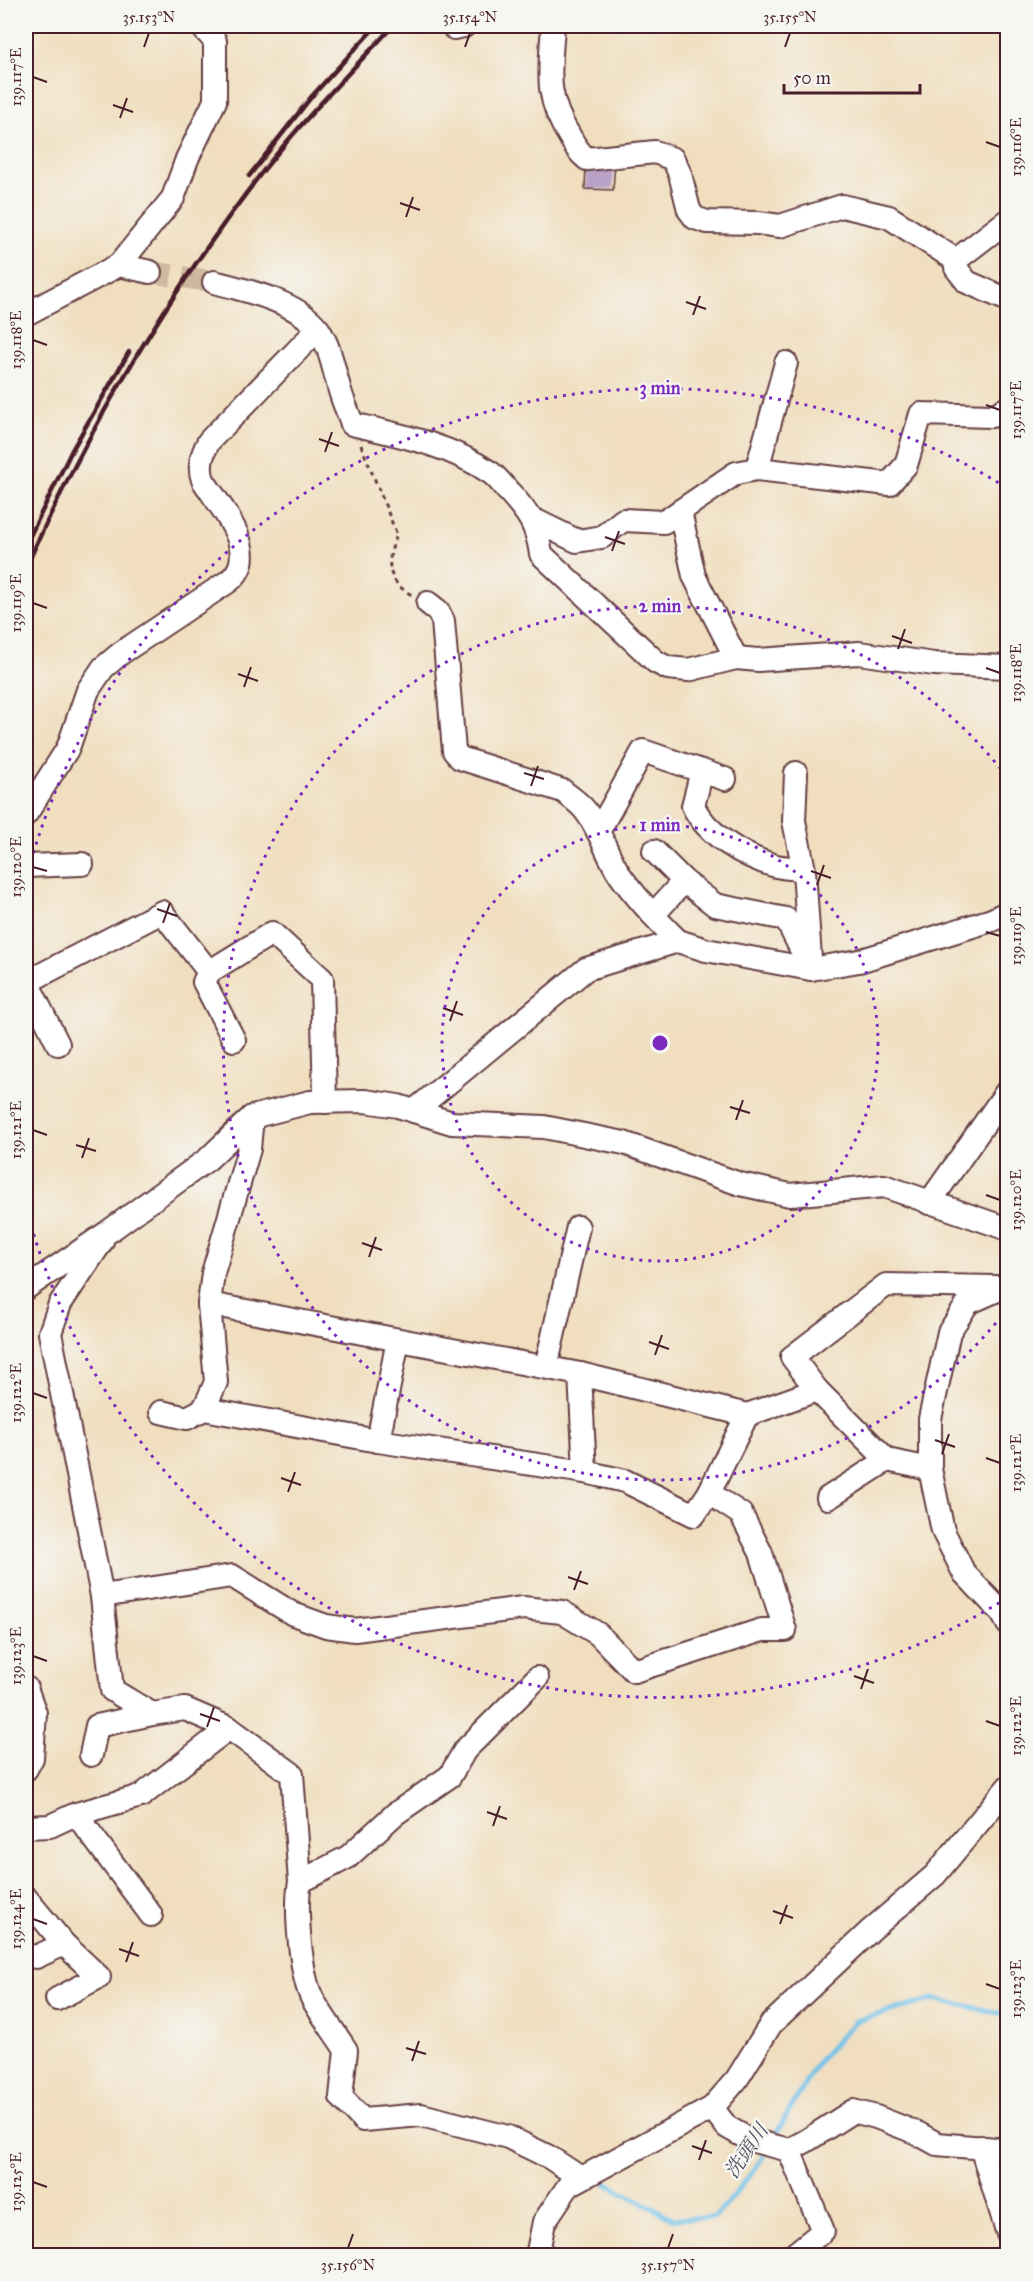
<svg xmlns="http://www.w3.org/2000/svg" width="1033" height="2281" viewBox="0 0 1033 2281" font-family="'IM FELL Great Primer','Noto Serif JP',serif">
  <rect width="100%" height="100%" fill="#f6f6f2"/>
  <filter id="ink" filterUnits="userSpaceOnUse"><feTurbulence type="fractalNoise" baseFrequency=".0167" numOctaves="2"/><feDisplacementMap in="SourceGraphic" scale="12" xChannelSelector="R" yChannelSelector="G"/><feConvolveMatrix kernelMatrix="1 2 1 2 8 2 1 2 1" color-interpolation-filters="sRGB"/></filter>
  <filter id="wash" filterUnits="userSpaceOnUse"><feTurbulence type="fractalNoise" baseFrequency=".008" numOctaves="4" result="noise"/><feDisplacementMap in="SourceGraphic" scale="24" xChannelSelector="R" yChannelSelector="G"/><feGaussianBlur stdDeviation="1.35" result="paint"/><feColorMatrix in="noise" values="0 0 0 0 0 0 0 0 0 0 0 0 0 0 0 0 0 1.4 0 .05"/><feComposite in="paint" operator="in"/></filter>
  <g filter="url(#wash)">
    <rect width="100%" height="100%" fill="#f0debe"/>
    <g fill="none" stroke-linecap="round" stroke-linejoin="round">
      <!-- stream -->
      <g stroke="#6dc1e9" stroke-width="5">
        <path d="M772,2141L817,2063L855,2021L934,1999L1008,2015"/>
        <path d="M596,2178L674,2219L715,2217L754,2171L767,2149"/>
      </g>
    </g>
    <g id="blocks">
      <!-- building -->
      <path fill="#baa1c7" d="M586,163L615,164L613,190L585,189Z"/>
    </g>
  </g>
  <g filter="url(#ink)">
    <use href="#blocks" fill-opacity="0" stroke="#633c41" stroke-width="1.5"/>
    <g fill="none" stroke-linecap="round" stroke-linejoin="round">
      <!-- minor-tunnel -->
      <path stroke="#cfb8a1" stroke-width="22" stroke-dasharray="22 11" stroke-linecap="butt" d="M150,272L214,282"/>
      <!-- minor casing -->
      <g stroke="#633c41" stroke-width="26">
        <g id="minor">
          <path d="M553,26C550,72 544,96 570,137C575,146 579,153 587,159L655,152L673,159L680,174L689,210L695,218L707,222L758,223L780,226L842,206L889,217L956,260"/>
          <path d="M454,28L464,26"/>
          <path d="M1008,220L956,260V268L967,282L1008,300"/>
          <path d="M119,265L173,198L187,159L215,101V41L201,26"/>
          <path d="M214,282C245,290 298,302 318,329C331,347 334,373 341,394C344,404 349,414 352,424C400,435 450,445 491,473C498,478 504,487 510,493C529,514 537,526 541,554L656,662L668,668L688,670L736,658L758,660L859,653L934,664L1008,667"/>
          <path d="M26,314L119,265L150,272"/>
          <path d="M757,469L786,363"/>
          <path d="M680,511L694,576L736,658"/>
          <path d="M530,518L577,541L602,537L623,520L664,522L736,473L757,469L889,484L906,465L921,414L992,416L1008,408"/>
          <path d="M428,603L438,611L443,621L454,751L460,758L563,791C570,797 578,802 584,809C600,828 606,854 620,875C637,899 657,920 678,941"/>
          <path d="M702,771L693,806C707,835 744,857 776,866C785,868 795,868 804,870"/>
          <path d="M796,773L794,821L804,870L810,959"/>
          <path d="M26,814L68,748L88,690L103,668L121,653L229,581C263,554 220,507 203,480C198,466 202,454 209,441L318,329"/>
          <path d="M598,832L643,751L725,779"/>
          <path d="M654,851L684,881L715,905L786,919L811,969"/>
          <path d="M26,866L82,864"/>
          <path d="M653,915L684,881"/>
          <path d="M26,980L58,1044"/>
          <path d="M27,982L162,912L209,972"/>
          <path d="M234,1040L204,982L209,972L272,933L322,979L325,1102"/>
          <path d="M414,1111L586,969L678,941L706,950L811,969L859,961L992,920L1008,912"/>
          <path d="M929,1203L1008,1090"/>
          <path d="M102,1241L60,1304L50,1333L102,1596L112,1690L152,1714"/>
          <path d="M1008,1287L1002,1288L968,1303L949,1332L930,1419V1469L943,1531L964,1573L1002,1613L1008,1624"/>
          <path d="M26,1288L108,1232L208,1159L252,1117L310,1102L365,1101L398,1106L452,1123L544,1127L624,1143L740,1184L790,1195L884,1186L1008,1229"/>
          <path d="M209,1304L580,1374L747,1415L817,1390L887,1460"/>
          <path d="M546,1367L578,1227"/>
          <path d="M580,1374L585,1472"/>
          <path d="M817,1390L792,1357L886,1285L997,1287"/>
          <path d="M204,1409L378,1441L585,1472L625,1481L694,1515L709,1493L747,1415"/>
          <path d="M161,1412L187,1418L204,1409L216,1382L209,1304L213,1273L249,1149L252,1117"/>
          <path d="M378,1441L398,1340"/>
          <path d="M828,1498L887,1460L930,1469"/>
          <path d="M102,1596L232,1576L293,1614L326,1626L355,1630L523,1608L562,1612L598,1634L634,1671L762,1630H785L761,1553L741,1514L709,1493"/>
          <path d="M26,1688L35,1713L32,1758L26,1769"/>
          <path d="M91,1755L97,1726L152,1714L185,1709L229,1728L292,1774L300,1882C295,1908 300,1976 313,2000C323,2017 335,2033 346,2050L341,2097L363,2120L421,2115L508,2137L549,2157L581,2178"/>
          <path d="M76,1814L151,1915"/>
          <path d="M26,1827L50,1826L76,1814L141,1796L229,1728"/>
          <path d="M300,1882L348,1857L395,1814L450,1776L465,1750L537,1678"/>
          <path d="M26,1898L64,1944L99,1977L57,1999"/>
          <path d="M26,1955L36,1957L64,1944"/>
          <path d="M712,2108L727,2127L750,2140L789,2150L806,2141L853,2111L876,2117L917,2133L937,2144L1008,2150"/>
          <path d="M981,2147L1008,2234"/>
          <path d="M789,2150L823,2231L792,2256"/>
          <path d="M537,2256L544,2222L569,2185L712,2108L737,2079L771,2024L871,1930L935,1875L1008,1787"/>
        </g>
      </g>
      <!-- path -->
      <path stroke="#633c41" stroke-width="3" stroke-dasharray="4.5 4.5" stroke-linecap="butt" d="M361,445L397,535C386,560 385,581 412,595"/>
      <!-- minor -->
      <use href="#minor" stroke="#fff" stroke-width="22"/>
      <!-- rail -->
      <g stroke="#4a1f2b" stroke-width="4.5">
        <path d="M249,176L312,96L376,26"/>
        <path d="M26,544L72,450L129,352"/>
        <path d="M26,567C89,426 169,293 263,171C303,120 349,73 393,26"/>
      </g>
    </g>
  </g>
  <!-- ticks -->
  <path fill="none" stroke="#4a1f2b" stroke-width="2" d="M144,47L149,33M465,47L470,33M785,47L790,33M33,77L47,82M113,105L133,112M120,118L127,98M986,142L1000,147M400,203L420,210M406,217L413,197M686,302L706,309M693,315L700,296M33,340L47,345M986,405L1000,410M319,439L339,446M325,452L332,432M605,537L625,544M612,551L619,531M33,603L47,608M892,636L912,643M898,649L905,629M986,668L1000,673M238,674L258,681M244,687L251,667M524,773L544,779M531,786L538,766M33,867L47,871M811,871L831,878M817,885L824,865M157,909L177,916M163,923L170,903M986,932L1000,936M443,1008L463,1015M450,1021L457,1001M730,1107L750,1113M736,1120L743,1100M33,1130L47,1135M76,1145L96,1151M82,1158L89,1138M986,1195L1000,1200M362,1243L382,1250M369,1257L376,1237M649,1342L669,1349M655,1355L662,1335M33,1393L47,1398M935,1440L955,1447M942,1454L949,1434M986,1458L1000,1463M281,1478L301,1485M288,1492L295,1472M568,1577L588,1584M574,1590L581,1571M33,1656L47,1661M854,1676L874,1683M861,1689L868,1669M200,1714L220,1721M986,1721L1000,1726M207,1727L214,1707M487,1812L507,1819M493,1826L500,1806M773,1911L793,1918M33,1919L47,1924M780,1924L787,1905M119,1949L139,1956M126,1962L133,1942M986,1984L1000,1989M406,2048L426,2054M412,2061L419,2041M692,2146L712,2153M699,2160L706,2140M33,2182L47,2187M348,2248L353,2234M668,2248L673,2234"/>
  <!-- distance rings -->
  <g fill="none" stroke="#7b2cbf" stroke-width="3" stroke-dasharray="3 6">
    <circle cx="660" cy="1043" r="218"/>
    <path d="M1007 1309A437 437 0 1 1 1007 777"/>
    <path d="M1007 1598A655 655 0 0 1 26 1207M26 879A655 655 0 0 1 1007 488"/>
  </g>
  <g text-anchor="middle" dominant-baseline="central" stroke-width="4.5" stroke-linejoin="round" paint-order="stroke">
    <!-- water labels -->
    <g font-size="20" font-style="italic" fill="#545064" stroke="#f6f6f2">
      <text transform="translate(746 2151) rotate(-56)">洗頭川</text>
    </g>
  </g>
  <circle cx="660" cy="1043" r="9" fill="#7b2cbf" stroke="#f6f6f2" stroke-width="3"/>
  <g font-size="18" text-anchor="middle" font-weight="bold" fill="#7b2cbf" stroke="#f6f6f2" stroke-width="4.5" stroke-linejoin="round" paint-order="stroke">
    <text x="660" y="394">3 min</text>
    <text x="660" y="612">2 min</text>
    <text x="660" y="831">1 min</text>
  </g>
  <!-- margin -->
  <rect width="1033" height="2281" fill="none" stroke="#f6f6f2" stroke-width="66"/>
  <!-- scale -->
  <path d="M784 84v9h136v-9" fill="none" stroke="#4a1f2b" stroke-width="3"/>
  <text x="793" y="84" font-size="18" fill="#4a1f2b" stroke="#f6f6f2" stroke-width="4.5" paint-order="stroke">50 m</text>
  <rect x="33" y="33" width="967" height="2215" fill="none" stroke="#4a1f2b" stroke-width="2"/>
  <g font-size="15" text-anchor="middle" fill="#4a1f2b">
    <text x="149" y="22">35.153°N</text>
    <text x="470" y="22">35.154°N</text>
    <text x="790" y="22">35.155°N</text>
    <text transform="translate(16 77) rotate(-90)" y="5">139.117°E</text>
    <text transform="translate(1016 147) rotate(-90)" y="5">139.116°E</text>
    <text transform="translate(16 340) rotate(-90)" y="5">139.118°E</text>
    <text transform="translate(1016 410) rotate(-90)" y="5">139.117°E</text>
    <text transform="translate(16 603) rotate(-90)" y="5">139.119°E</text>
    <text transform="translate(1016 673) rotate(-90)" y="5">139.118°E</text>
    <text transform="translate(16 867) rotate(-90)" y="5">139.120°E</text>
    <text transform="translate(1016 936) rotate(-90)" y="5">139.119°E</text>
    <text transform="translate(16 1130) rotate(-90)" y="5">139.121°E</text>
    <text transform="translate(1016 1200) rotate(-90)" y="5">139.120°E</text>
    <text transform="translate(16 1393) rotate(-90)" y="5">139.122°E</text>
    <text transform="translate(1016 1463) rotate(-90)" y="5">139.121°E</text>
    <text transform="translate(16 1656) rotate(-90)" y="5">139.123°E</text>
    <text transform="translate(1016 1726) rotate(-90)" y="5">139.122°E</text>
    <text transform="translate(16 1919) rotate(-90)" y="5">139.124°E</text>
    <text transform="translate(1016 1989) rotate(-90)" y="5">139.123°E</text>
    <text transform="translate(16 2182) rotate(-90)" y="5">139.125°E</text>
    <text x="348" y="2270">35.156°N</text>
    <text x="668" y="2270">35.157°N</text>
  </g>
</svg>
